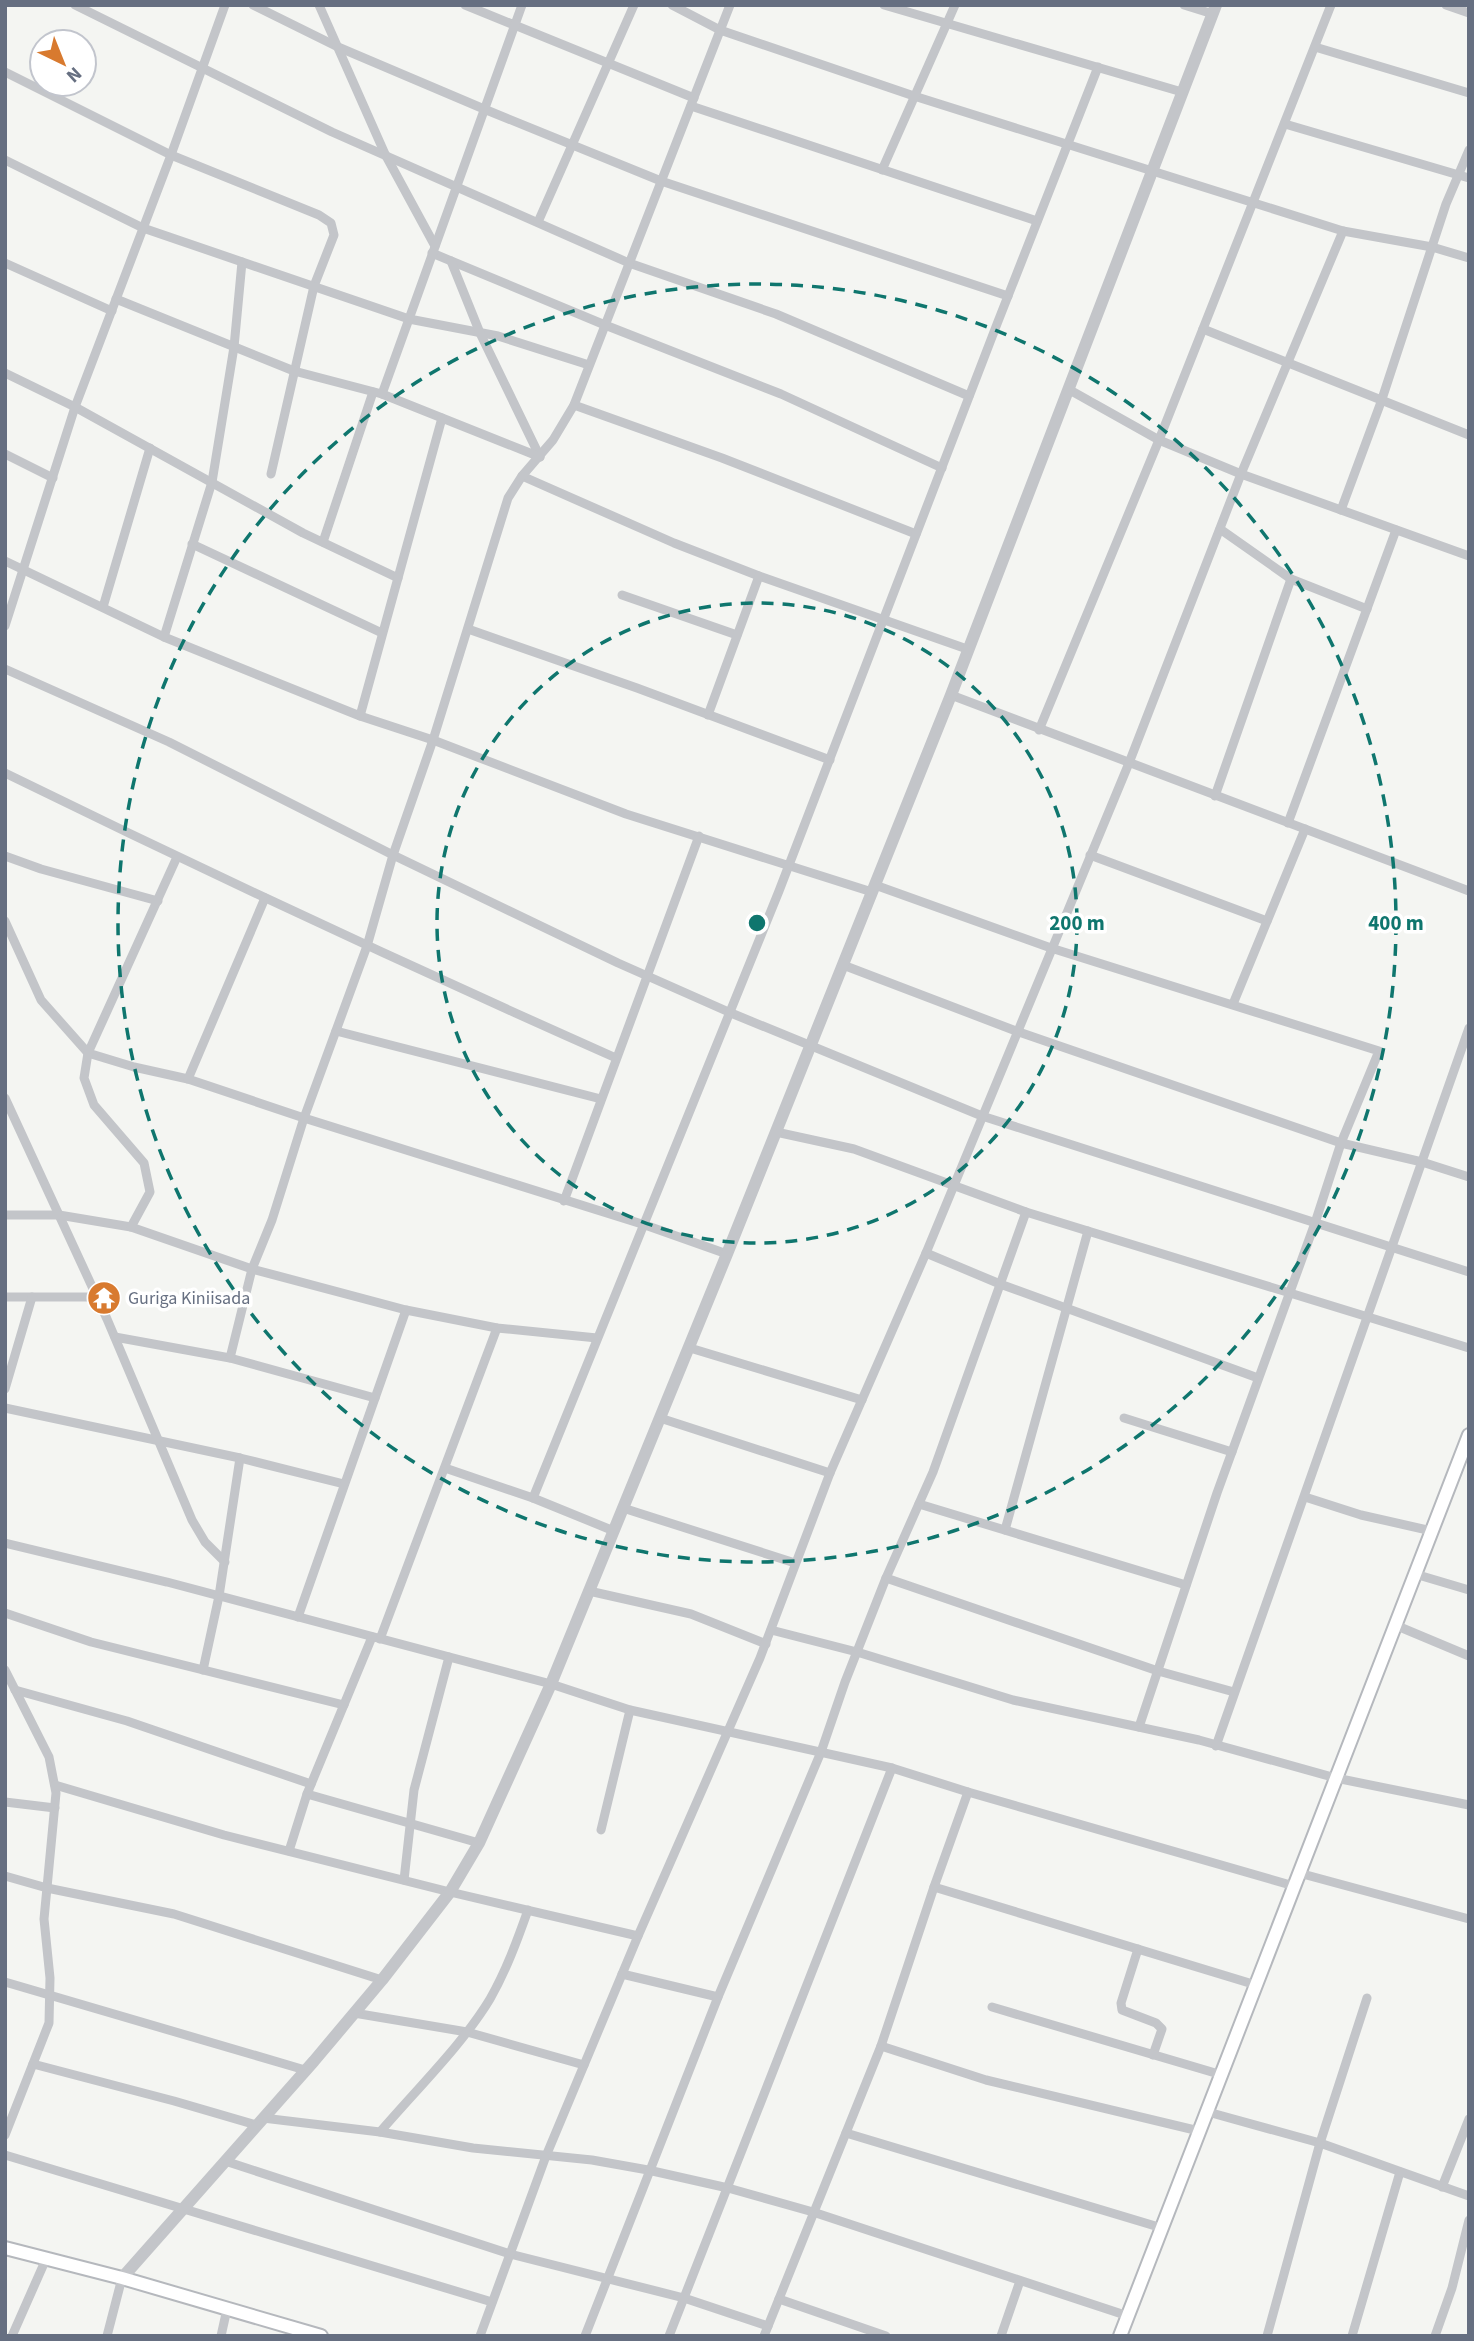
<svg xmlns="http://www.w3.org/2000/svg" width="1474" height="2341" viewBox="0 0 1474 2341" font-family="'Source Sans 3',sans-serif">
  <rect width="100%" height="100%" fill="#f4f5f2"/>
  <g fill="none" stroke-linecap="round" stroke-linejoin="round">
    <!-- secondary casing -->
    <g stroke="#b5b8bd" stroke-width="16">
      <g id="secondary">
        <path d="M5,2248L122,2278L321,2336"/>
        <path d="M1120,2336L1469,1435"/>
      </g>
    </g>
    <!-- minor -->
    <g stroke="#c3c5c9" stroke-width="9">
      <path d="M75,5L332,132L629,263L776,314L969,396"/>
      <path d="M253,5L338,47L484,109L661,181L1008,296"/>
      <path d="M319,5L385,154L435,246"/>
      <path d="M465,5L694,98"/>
      <path d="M672,5L720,30L914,96L1343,231L1432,247L1469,258"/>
      <path d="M884,5L1182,92"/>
      <path d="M1184,5L1213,14"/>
      <path d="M1446,5L1469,13"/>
      <path d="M1315,47L1469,93"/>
      <path d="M5,72L171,155L319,215L331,223L334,235L314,286L271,474"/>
      <path d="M691,106L1037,221"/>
      <path d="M1285,124L1469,178"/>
      <path d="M5,160L143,228L409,319L498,336L589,365"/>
      <path d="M882,170L955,5"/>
      <path d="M538,222L634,5"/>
      <path d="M432,253L605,325L781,394L942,468"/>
      <path d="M451,261L480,333L540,457"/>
      <path d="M5,263L112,311"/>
      <path d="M116,299L294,371L382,394L540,457"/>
      <path d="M1203,329L1469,435"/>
      <path d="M5,373L75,407L303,533L398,578"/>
      <path d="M1068,389L1159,440L1241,474L1469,556"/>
      <path d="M382,394L522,5"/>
      <path d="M574,405L722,458L916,534"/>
      <path d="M5,454L53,478"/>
      <path d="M522,476L674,543L759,576L967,649"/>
      <path d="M1341,510L1381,402L1446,204L1469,150"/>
      <path d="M1220,529L1291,579L1367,609"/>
      <path d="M323,542L373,392"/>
      <path d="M192,544L382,633"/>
      <path d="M5,561L164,637L360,716L433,740L626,814L872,892"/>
      <path d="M622,595L737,635"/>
      <path d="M103,607L150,448"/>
      <path d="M5,626L75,407L171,155L225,5"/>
      <path d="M468,629L637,688L830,760"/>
      <path d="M164,637L212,482L234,347L242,262"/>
      <path d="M5,669L169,742L393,855L618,963L731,1013L982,1116L1469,1272"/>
      <path d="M951,695L1469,891"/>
      <path d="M708,715L759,576"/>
      <path d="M360,716L442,418"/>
      <path d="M1039,730L1159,440L1331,5"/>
      <path d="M5,773C207,872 411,967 616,1058"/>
      <path d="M1215,796L1291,579"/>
      <path d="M1288,823L1396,530"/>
      <path d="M1090,855L1267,921"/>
      <path d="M5,856L41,869L158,901"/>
      <path d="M875,885L1051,948L1379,1051L1341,1143L1315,1223L1217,1493L1139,1727"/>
      <path d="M5,921L41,1000L88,1053L134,1067L188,1079L304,1118L645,1225L727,1254"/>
      <path d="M843,965L1016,1031L1341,1143L1422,1162L1469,1177"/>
      <path d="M1233,1004L1305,829"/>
      <path d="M336,1031L601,1099"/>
      <path d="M188,1079L265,898"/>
      <path d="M5,1098L107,1319L192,1520L205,1542L225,1562"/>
      <path d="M776,1132L854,1149L1026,1212L1469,1348"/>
      <path d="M564,1201L699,836"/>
      <path d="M5,1215H59L131,1227L252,1269L406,1310L497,1328L597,1338"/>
      <path d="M131,1227L150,1192L144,1163L94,1105L84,1078L88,1053L177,857"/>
      <path d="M926,1253L1000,1284L1258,1378"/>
      <path d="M5,1297H97"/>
      <path d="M115,1337L230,1358L375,1398"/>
      <path d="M690,1348L862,1400"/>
      <path d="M230,1358L252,1269L272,1220L304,1118L367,946L393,855L433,740L508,498L522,476L553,440L574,405L730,5"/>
      <path d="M5,1389L32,1297"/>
      <path d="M5,1408L240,1458L344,1484"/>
      <path d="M660,1418L830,1473"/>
      <path d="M1124,1418L1232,1452"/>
      <path d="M445,1468L533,1498L614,1531"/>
      <path d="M1305,1497L1361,1515L1432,1531"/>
      <path d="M533,1498L779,891L997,324L1098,67"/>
      <path d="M919,1504L1186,1585"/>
      <path d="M623,1508L795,1563"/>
      <path d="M1005,1530L1088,1231"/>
      <path d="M5,1543L167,1582L551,1684L630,1710L892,1768L968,1792L1294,1886"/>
      <path d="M1415,1574L1469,1590"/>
      <path d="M886,1578L1158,1671L1234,1692"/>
      <path d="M589,1591L691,1614L766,1644"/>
      <path d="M5,1613L91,1642L344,1705"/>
      <path d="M298,1617L406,1310"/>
      <path d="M1395,1625L1469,1656"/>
      <path d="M771,1630L857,1652L1013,1700L1199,1740L1336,1778L1469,1805"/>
      <path d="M380,1639L497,1328"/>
      <path d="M5,1670L49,1757L56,1793L44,1919L50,1978L49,2023L5,2135"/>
      <path d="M203,1670L219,1596L240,1458"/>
      <path d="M15,1690L127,1721L311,1784"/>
      <path d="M1216,1746L1469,1028"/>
      <path d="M55,1785L224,1835L450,1892L638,1936"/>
      <path d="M307,1794L479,1843"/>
      <path d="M5,1802L55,1808"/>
      <path d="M601,1830L630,1710"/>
      <path d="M289,1851L307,1794L372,1637"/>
      <path d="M1299,1873L1469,1919"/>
      <path d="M5,1876L47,1888L174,1914L382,1980"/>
      <path d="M404,1880L414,1790L449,1657"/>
      <path d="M934,1887L1256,1985"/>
      <path d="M1138,1949L1121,2003L1122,2010L1156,2023L1162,2029L1153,2055"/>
      <path d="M622,1974L718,1997"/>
      <path d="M5,1982L305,2070"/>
      <path d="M992,2007L1222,2075"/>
      <path d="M354,2013L467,2032L584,2065"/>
      <path d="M881,2046L986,2080L1199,2131"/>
      <path d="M33,2064L174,2101L256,2125"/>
      <path d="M1208,2112L1320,2143L1469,2196"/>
      <path d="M263,2118L380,2132L473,2148L592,2160L648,2170L728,2188L813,2212L1128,2316"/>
      <path d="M380,2132C415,2091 463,2044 490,1999C506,1971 517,1941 528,1910"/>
      <path d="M846,2133L1162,2228"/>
      <path d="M5,2155L492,2302"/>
      <path d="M225,2161L510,2254L684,2298L768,2326"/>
      <path d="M1442,2187L1469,2119"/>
      <path d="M779,2299L886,2336"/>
      <path d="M12,2336L46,2259"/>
      <path d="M107,2336L122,2278"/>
      <path d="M221,2336L227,2309"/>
      <path d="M480,2336L546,2156L638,1936L760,1658L830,1473L926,1253L1129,763L1241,474L1343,231"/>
      <path d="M585,2336L718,1997L821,1752L845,1682L886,1578L933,1472L1026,1212"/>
      <path d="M669,2336L892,1768"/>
      <path d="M764,2336L881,2046L934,1887L968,1792"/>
      <path d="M1001,2336L1020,2281"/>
      <path d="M1267,2336L1320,2143L1367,1998"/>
      <path d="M1352,2336L1400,2172"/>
      <path d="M1435,2336L1452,2288L1469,2220"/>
    </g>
    <!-- tertiary -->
    <path stroke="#c3c5c9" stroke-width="12" d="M122,2278L314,2061L382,1980L450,1892L479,1843L551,1684L727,1254L951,695L1216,5"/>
    <!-- secondary -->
    <use href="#secondary" stroke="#fff" stroke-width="12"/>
  </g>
  <!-- distance rings -->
  <g fill="none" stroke="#0f766e" stroke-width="3.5" stroke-dasharray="12 9">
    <circle cx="757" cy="923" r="320"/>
    <circle cx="757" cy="923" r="639"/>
  </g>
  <!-- icons -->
  <defs>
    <g id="temple-disc" transform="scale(1.75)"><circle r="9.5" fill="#d87a2f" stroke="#fff"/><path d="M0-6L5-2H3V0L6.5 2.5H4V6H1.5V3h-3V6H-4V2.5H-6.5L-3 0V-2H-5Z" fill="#fff"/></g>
  </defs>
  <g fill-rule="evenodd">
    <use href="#temple-disc" x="104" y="1298"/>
  </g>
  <g text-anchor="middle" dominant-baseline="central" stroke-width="7" stroke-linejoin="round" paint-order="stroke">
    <!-- poi labels -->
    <g font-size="18" fill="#666f81" stroke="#fff" text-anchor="start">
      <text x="128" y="1298">Guriga Kiniisada</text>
    </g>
  </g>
  <circle cx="757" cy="923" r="10" fill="#0f766e" stroke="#fff" stroke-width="3.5"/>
  <g font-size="21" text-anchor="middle" font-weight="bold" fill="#0f766e" stroke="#fff" stroke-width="7" stroke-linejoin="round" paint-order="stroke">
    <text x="1077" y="930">200 m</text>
    <text x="1396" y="930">400 m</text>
  </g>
  <!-- border -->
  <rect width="1474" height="2341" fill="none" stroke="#666f81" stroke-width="14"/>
  <!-- north arrow -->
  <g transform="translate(63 63) rotate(137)"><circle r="33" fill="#ffffff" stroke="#c2c5cd" stroke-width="2"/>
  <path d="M0-5L12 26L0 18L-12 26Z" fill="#d87a2f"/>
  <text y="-10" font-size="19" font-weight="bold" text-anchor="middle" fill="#666f81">N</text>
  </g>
</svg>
